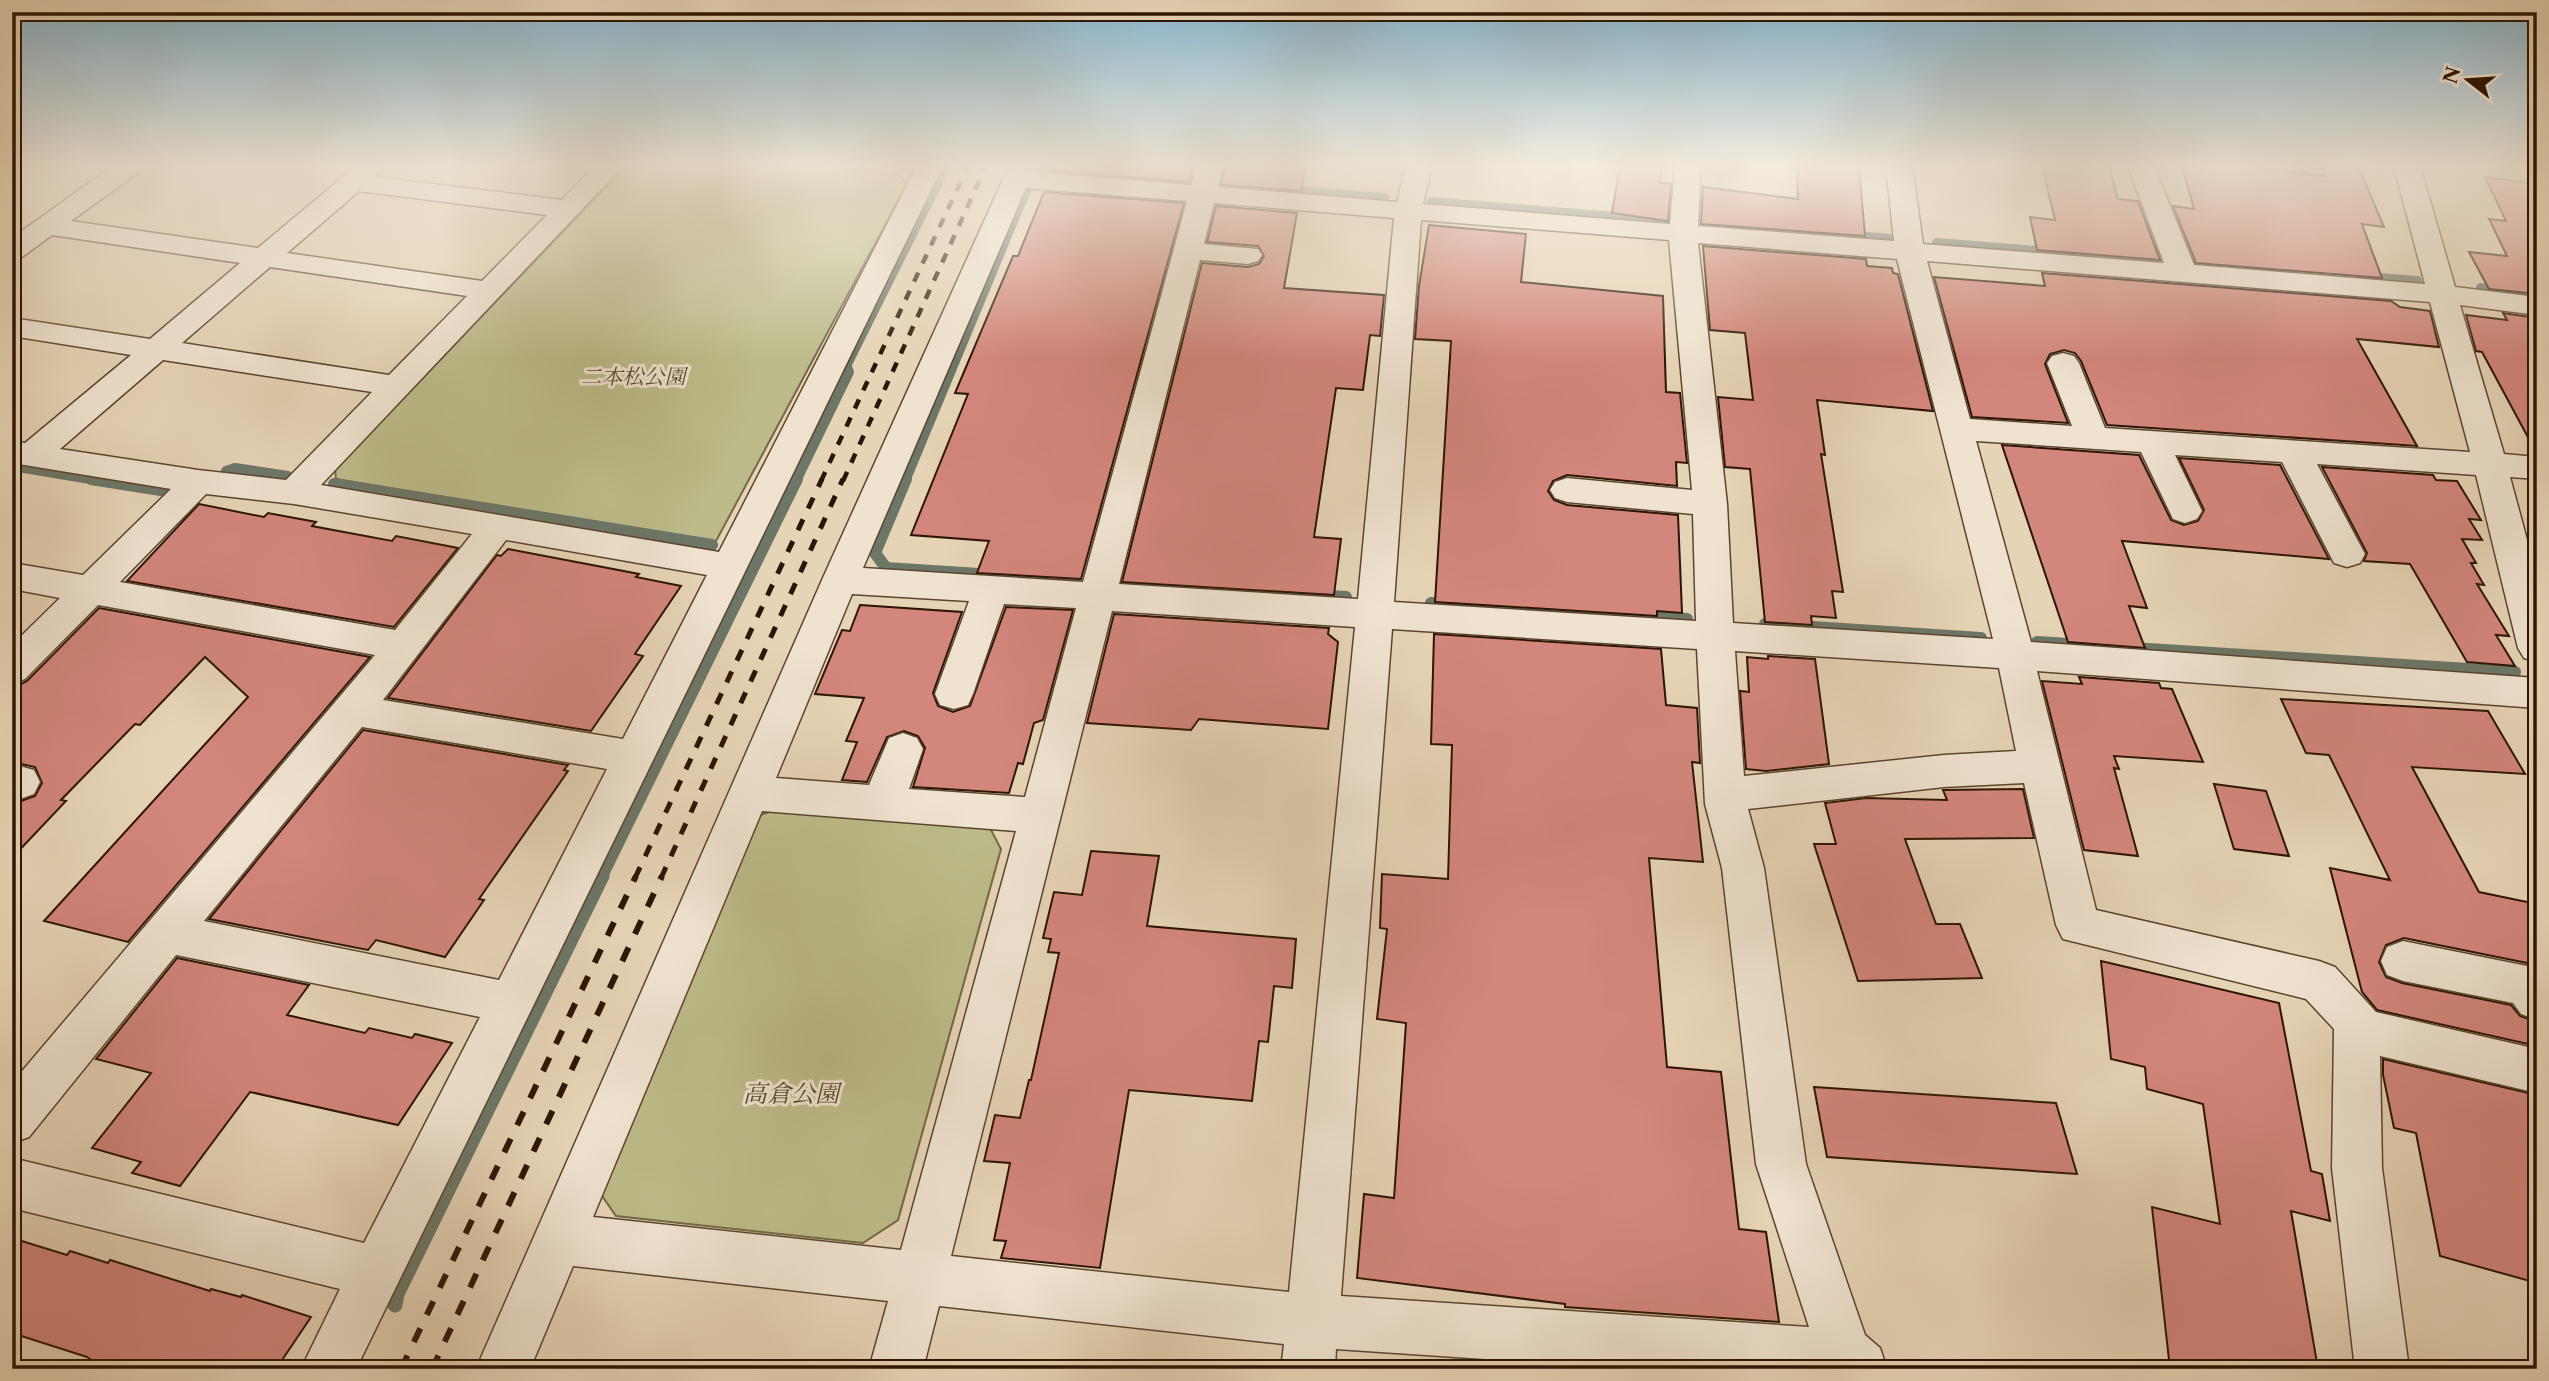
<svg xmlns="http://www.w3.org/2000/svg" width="2549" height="1381" viewBox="0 0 2549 1381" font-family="'Libre Caslon Text','Noto Serif JP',serif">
  <rect width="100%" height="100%" fill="#e6d4b6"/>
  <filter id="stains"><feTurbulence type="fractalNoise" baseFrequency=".00286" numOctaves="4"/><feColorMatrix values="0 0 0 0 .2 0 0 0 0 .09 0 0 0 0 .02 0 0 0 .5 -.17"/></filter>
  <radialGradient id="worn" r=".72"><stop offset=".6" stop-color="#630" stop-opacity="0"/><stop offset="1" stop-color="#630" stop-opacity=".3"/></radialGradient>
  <!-- green -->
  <g fill="#bcbb89" stroke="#746846" stroke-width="2">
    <path d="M626,166H824L900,175L907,184L715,543L336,479L335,469Z"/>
    <path d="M781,808L990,828L1001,849L898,1220L863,1243L616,1216L600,1193L760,815Z"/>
  </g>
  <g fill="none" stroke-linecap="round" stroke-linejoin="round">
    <!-- stream-far2 -->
    <g stroke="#6c7768" stroke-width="10">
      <path d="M1033,170L1183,183"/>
      <path d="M1221,185L1384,198"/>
      <path d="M1432,202L1665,221"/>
      <path d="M1733,226L1890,239"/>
      <path d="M1937,243L2152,260"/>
      <path d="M2198,263L2292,271"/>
      <path d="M2366,277L2417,281"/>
      <path d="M2481,288L2537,295"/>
      <path d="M843,372L946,166"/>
      <path d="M12,466L102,481"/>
      <path d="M226,471L235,468L288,476"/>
      <path d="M796,481L849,372L847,367"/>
      <path d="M905,481L1026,190"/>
    </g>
    <!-- stream-far1 -->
    <g stroke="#6c7768" stroke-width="12">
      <path d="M91,479L167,491"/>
      <path d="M906,479L875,553L886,568L1074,580"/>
      <path d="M334,484L712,545"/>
      <path d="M1127,583L1346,597"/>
      <path d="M1431,603L1687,619"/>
      <path d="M1765,624L1981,638"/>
      <path d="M2037,642L2515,672"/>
      <path d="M601,878L797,479"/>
    </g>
    <!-- stream -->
    <path stroke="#6c7768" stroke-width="15" d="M395,1305L397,1294L602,876"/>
  </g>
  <!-- building -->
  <g fill="#d3867c" stroke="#2c1502" stroke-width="2">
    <path d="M1055,166H1194L1189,182L1052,171Z"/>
    <path d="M1225,166H1306L1301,191L1221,185Z"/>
    <path d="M1620,166H1662L1660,183L1671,184L1668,221L1612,213Z"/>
    <path d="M1797,166H1859L1865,236L1701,224L1703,187L1798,199Z"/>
    <path d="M2042,166H2109L2118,199L2138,201L2160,260L2037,250L2030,217L2055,220Z"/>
    <path d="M2182,166H2249L2325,176L2321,166H2358L2384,227L2362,224L2382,278L2196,263L2173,206L2194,209Z"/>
    <path d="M2485,177L2537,184V294L2489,289L2469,252L2507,256L2489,219L2506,221Z"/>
    <path d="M1044,192L1184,203L1081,579L977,573L989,541L911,535L968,394L955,393L1013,256H1018Z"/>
    <path d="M1216,206L1297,213L1284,288L1384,295L1380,336L1370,335L1363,390L1336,388L1314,537L1341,539L1334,595L1122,582L1202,263L1248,267L1259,264L1264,256L1258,246L1207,242Z"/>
    <path d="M1429,225L1526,234L1521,282L1663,296L1666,392L1680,393L1687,463L1676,462L1677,486L1567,475L1553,481L1548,491L1554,500L1567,505L1678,515L1682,613L1657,611V616L1435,602L1451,341L1415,339L1419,286Z"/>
    <path d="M1703,246L1866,259L1867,266L1892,268L1893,273L1898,274L1933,411L1817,400L1825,455L1821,454L1843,592L1832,591L1836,618L1811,616L1812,625L1765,622L1750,469L1725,467L1718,397L1753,400L1745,333L1710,330Z"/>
    <path d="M2042,273L2391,301L2400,307L2430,311L2439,347L2357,339L2417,446L2107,425L2081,361L2075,353L2064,350L2050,354L2045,364L2068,423L1972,417L1934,277L2045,286Z"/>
    <path d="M2503,313L2537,318V454L2482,352L2476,351L2466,315L2507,320Z"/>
    <path d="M2002,445L2139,455L2171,520L2184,525L2198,521L2204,510L2179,458L2280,465L2329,559L2122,541L2147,608L2129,606L2145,648L2068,642Z"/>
    <path d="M2322,467L2433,475L2436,480L2457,481L2481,520L2469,519L2482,540L2462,539L2476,563H2471L2484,585L2477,584L2509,636L2496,635L2515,666L2467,662L2410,564L2364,561L2367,553Z"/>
    <path d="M199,504L264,517L268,513L316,522L312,526L392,541L396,536L458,548L394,627L127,581Z"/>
    <path d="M508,549L639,574L636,577L681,586L635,654L643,656L591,731L388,698L497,555L501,556Z"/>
    <path d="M860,605L962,612L933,693L938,706L953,712L970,706L1006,607L1073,610L1043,720L1034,723L1023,764L1018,763L1009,793L913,787L925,748L918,736L904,731L887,737L867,782L842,780L857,742L846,741L864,698L815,694L842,630L850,631Z"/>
    <path d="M99,608L370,657L128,942L44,921L248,697L205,657L140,725L135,724L61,800L66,801L12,858V801H21L35,796L42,783L35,767L12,762V689L27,681Z"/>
    <path d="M1114,614L1329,628L1328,634L1338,642L1328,729L1199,719L1191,730L1087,723Z"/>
    <path d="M1434,634L1661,649L1666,705L1697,708L1700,763L1692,762L1703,862L1649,858L1667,1067L1721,1072L1739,1229L1766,1232L1779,1322L1565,1307V1304L1357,1278L1364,1194L1394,1198L1406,1023L1377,1019L1387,929L1380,928L1382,874L1448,879L1452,745L1431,744Z"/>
    <path d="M1768,656L1815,659L1829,764L1766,771L1746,769L1740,691L1749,692L1747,657L1768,659Z"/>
    <path d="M2079,677L2159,683L2161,688L2172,689L2203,762L2114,756L2119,769L2114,768L2138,856L2084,850L2042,681L2082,684Z"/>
    <path d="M2281,699L2488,711L2525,774L2412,767L2479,892L2537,904V965L2404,938L2386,945L2379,962L2386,977L2402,983L2511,1005L2520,1016L2537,1022V1046L2377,1010L2362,992L2330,868L2390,880L2329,755L2306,753Z"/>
    <path d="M363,730L568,765L564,770L568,771L479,899L484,900L445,957L376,940L368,950L209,919Z"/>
    <path d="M2214,784L2266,791L2289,856L2234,849Z"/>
    <path d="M2023,789L2034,838L1905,839L1936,924H1960L1982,978L1858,981L1814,844H1836L1825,803L1866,798L1947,800L1943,790Z"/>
    <path d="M1091,851L1159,856L1147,926L1296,939L1292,988L1274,986L1268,1042L1259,1041L1252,1101L1129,1090L1100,1268L1001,1258L1006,1241L994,1240L1010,1163L984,1161L995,1115L1020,1118L1029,1080H1031L1059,953L1048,952L1051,939L1043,938L1054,892L1082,895Z"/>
    <path d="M177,958L309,985L287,1015L365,1033L369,1028L412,1038L415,1034L452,1043L398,1125L250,1092L180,1186L132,1173L141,1162L92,1148L151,1073L96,1059Z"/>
    <path d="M2101,961L2279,1003L2311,1171L2322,1174L2330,1221L2291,1211L2318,1369H2170L2152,1207L2220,1224L2203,1104L2147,1089L2145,1067L2111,1059Z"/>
    <path d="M2383,1059L2537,1095V1283L2440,1256L2416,1133L2394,1128L2383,1075Z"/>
    <path d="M1814,1087L2056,1103L2077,1174L1827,1157Z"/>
    <path d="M12,1238L67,1255L70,1251L108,1263L110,1260L210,1291L211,1289L241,1297L242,1295L311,1317L276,1369H83L90,1359L87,1357L12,1333Z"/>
  </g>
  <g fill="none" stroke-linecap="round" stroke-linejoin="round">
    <!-- minor casing -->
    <g stroke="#5a452f" stroke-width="3">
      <g id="minor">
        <path d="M113,166H143L139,172L71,221L258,248L356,166H385L376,177L562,200L595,166H623L321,485L719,552L917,166H943L356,1369H301L340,1289L12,1208V1158L364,1243L480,1017L176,955L29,1137L12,1143V1083L375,655L98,605L25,679L12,684V645L60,598L12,589V563L83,575L171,489L12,463V441L25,443L131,355L12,336V318L150,339L240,263L52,235L22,257L12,260V238ZM359,191L547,215L482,281L287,253ZM270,267L467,296L389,375L182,343ZM163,360L372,392L286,480L198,470L60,449ZM206,494L294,504L472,534L395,630L120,582ZM506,540L707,575L623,739L383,700ZM362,727L607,769L499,980L204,921Z"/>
        <path d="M1009,166H1035L1033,172L1191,185L1197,166H1223L1218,187L1397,202L1406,166H1432L1423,204L1670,224L1675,166H1701L1698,226L1894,241L1886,166H1912L1923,244L2164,263L2128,166H2154L2194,265L2425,284L2394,166H2420L2455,287L2537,297V315L2460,305L2504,454L2537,457V479L2510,477L2537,577V662L2524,658L2518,648L2476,475L2317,464L2365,554L2360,563L2347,567L2334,563L2282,462L2175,455L2202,511L2197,519L2185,523L2173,519L2141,452L1976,441L2031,642L2537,678V708L2037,671L2096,910L2319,961L2335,967L2376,1012L2537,1049V1093L2380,1056L2382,1168L2409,1369H2355L2332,1168L2334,1029L2306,999L2063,939L2056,925L2024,783L1944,787L1748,809L1764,868L1806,1164L1865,1335L1880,1348L1887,1369H1636L1336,1349L1335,1369H1281L1284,1344L939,1306L923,1369H869L888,1301L573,1266L530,1369H476L822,580ZM1026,188L1187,201L1083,582L863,568ZM1214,203L1394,218L1358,599L1119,584L1200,260L1248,264L1258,261L1262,255L1258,249L1204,244ZM1421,220L1669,240L1692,490L1567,478L1555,482L1550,490L1555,498L1567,502L1693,514L1696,621L1394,602ZM1698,243L1897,259L1993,639L1733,623L1727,504ZM1927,261L2430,302L2470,452L2105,428L2079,363L2074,356L2063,353L2052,356L2047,363L2072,426L1970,419ZM852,594L969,601L935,694L940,705L954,709L968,705L973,694L1004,604L1076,608L1025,797L909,789L923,749L917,738L903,733L889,738L869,785L776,778ZM1112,611L1355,627L1289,1292L951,1256ZM1392,629L1697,649L1705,804L1722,868L1756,1164L1809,1327L1341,1296ZM1735,651L1999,668L2016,751L1944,755L1744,776ZM762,811L1016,831L901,1250L593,1217Z"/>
        <path d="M12,764L34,770L40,782L34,794L20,799L12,798Z"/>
        <path d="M2403,941L2537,968V1020L2521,1014L2513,1003L2403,981L2387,975L2381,961L2387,947Z"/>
      </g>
    </g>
    <!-- minor -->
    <use href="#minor" fill="#efe3d0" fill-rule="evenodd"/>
    <!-- rail-far2 -->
    <g stroke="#2c1502" stroke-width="4.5" stroke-dasharray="10 10" stroke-linecap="butt">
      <path d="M821,481L968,166"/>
      <path d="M843,481L986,166"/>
    </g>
    <!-- rail-far1 -->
    <g stroke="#2c1502" stroke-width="5" stroke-dasharray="12 12" stroke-linecap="butt">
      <path d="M635,878L822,479"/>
      <path d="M661,878L843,479"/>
    </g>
    <!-- rail -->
    <g stroke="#2c1502" stroke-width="6" stroke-dasharray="15 15" stroke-linecap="butt">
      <path d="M401,1369L636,876"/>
      <path d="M432,1369L662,876"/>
    </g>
  </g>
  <!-- sky -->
  <linearGradient id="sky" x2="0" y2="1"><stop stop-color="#87b6d0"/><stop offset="0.46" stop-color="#f4ecde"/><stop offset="1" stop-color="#f4ecde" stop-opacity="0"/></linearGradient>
  <rect width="2549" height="359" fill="url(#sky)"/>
  <g text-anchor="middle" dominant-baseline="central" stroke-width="6" stroke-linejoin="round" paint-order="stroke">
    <!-- park labels -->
    <g font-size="21" font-style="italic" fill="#57472a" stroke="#efe3d0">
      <text x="633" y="376">二本松公園</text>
    </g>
    <!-- near-park labels -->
    <g font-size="24" font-style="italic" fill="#57472a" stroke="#efe3d0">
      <text x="791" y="1093">高倉公園</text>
    </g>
  </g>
  <!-- margin -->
  <rect width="2549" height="1381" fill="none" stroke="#e6d4b6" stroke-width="42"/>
  <rect x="14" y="14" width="2521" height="1353" fill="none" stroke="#2c1502" stroke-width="3.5"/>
  <rect x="21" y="21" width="2507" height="1339" fill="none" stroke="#2c1502" stroke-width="2"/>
  <!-- north arrow -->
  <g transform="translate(2468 80) rotate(287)" stroke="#efe3d0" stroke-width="5" paint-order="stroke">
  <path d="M0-5L12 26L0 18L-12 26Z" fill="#2c1502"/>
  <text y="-10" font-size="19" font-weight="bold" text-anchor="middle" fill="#2c1502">N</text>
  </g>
  <rect width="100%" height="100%" filter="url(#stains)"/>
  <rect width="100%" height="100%" fill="url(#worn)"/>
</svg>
